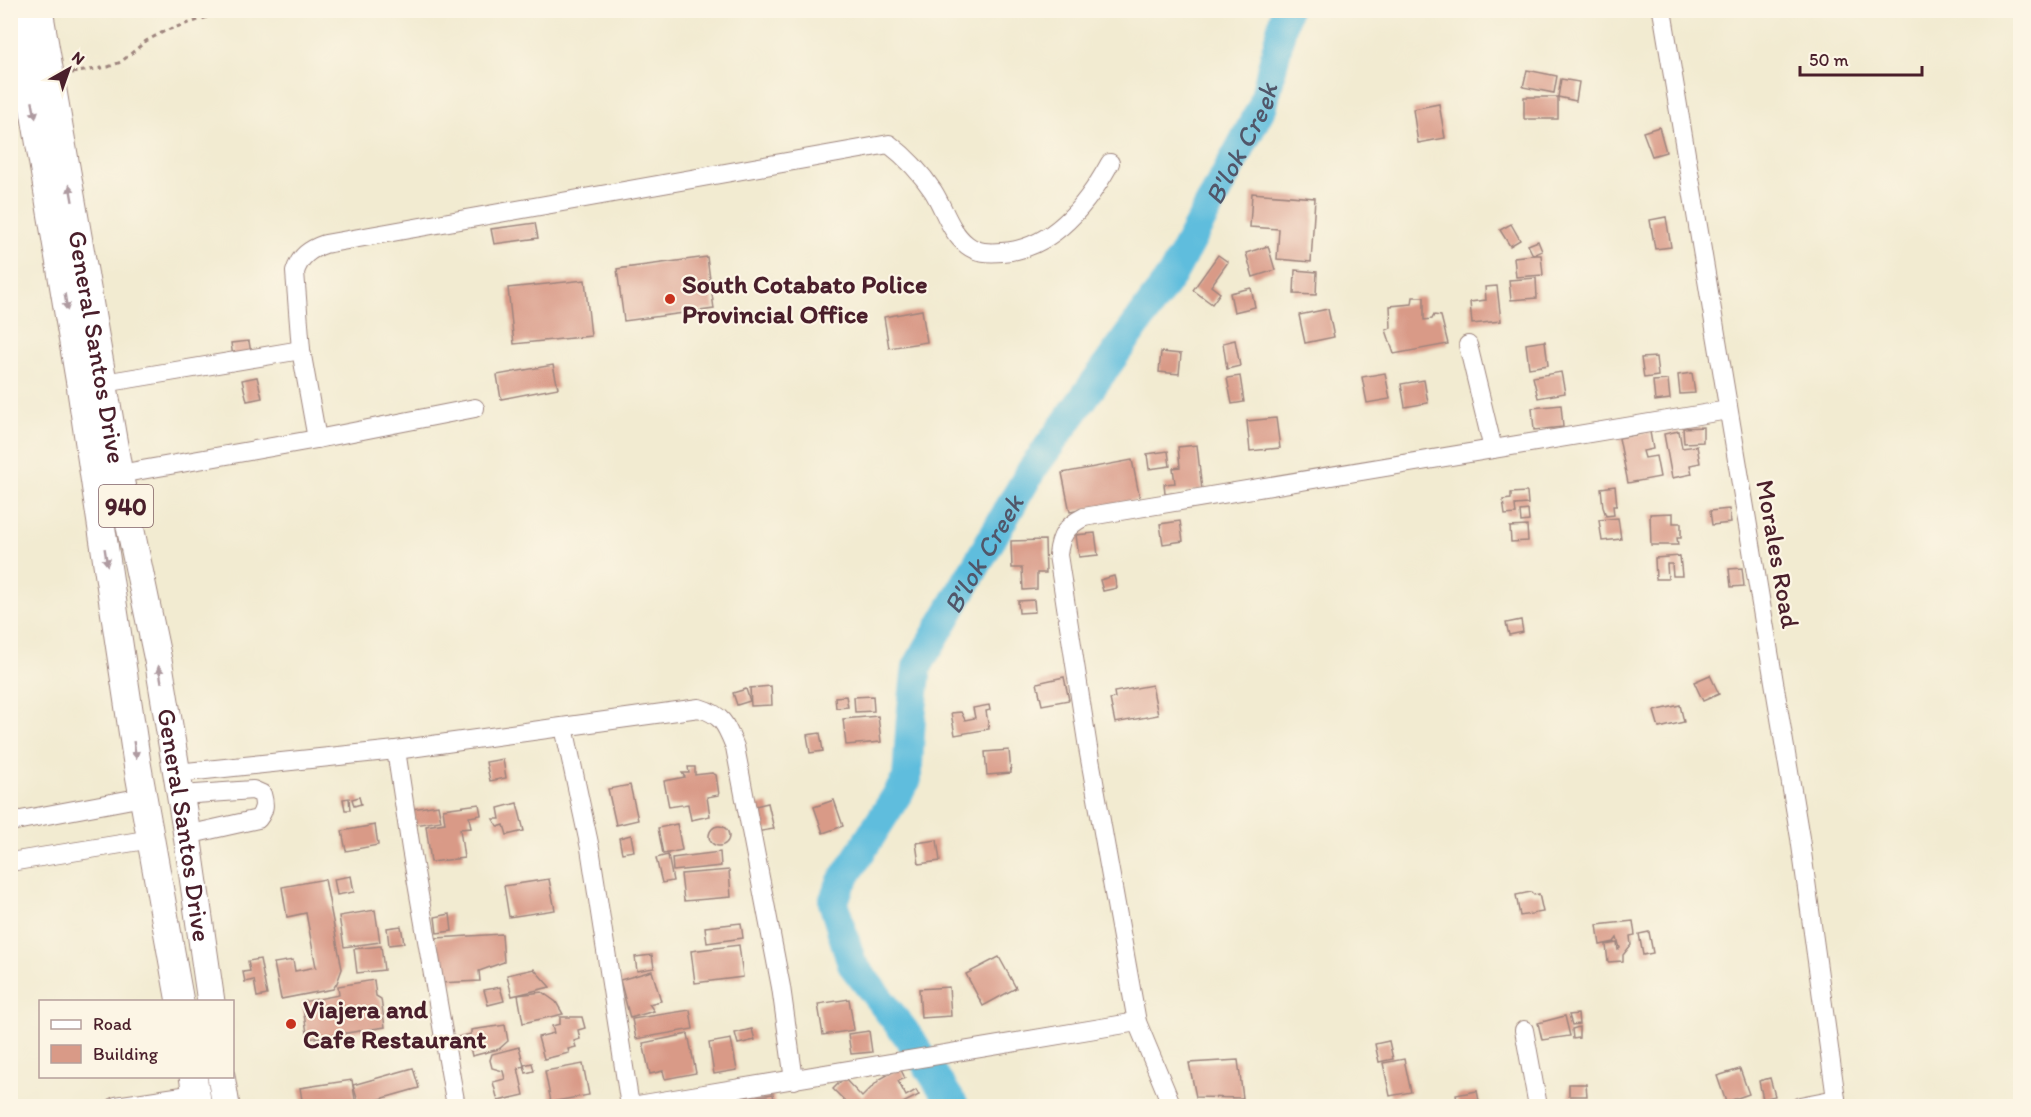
<svg xmlns="http://www.w3.org/2000/svg" width="2031" height="1117" viewBox="0 0 2031 1117" font-family="Itim,sans-serif">
  <rect width="100%" height="100%" fill="#fcf5e5"/>
  <filter id="ink" filterUnits="userSpaceOnUse"><feTurbulence type="fractalNoise" baseFrequency=".0167" numOctaves="2"/><feDisplacementMap in="SourceGraphic" scale="12" xChannelSelector="R" yChannelSelector="G"/><feConvolveMatrix kernelMatrix="1 2 1 2 8 2 1 2 1" color-interpolation-filters="sRGB"/></filter>
  <filter id="wash" filterUnits="userSpaceOnUse"><feTurbulence type="fractalNoise" baseFrequency=".008" numOctaves="4" result="noise"/><feDisplacementMap in="SourceGraphic" scale="24" xChannelSelector="R" yChannelSelector="G"/><feGaussianBlur stdDeviation="1.35" result="paint"/><feColorMatrix in="noise" values="0 0 0 0 0 0 0 0 0 0 0 0 0 0 0 0 0 1.4 0 .05"/><feComposite in="paint" operator="in"/></filter>
  <g filter="url(#wash)">
    <rect width="100%" height="100%" fill="#f2ebd1"/>
    <g fill="none" stroke-linecap="round" stroke-linejoin="round">
      <!-- river -->
      <path stroke="#5fbddd" stroke-width="30" id="s1" d="M954,1106L908,1036L852,964L833,902L841,883L907,779L911,717L917,667L1031,471L1172,275L1263,105L1286,10"/>
    </g>
    <g id="blocks">
      <!-- building -->
      <g fill="#d99a87">
        <path d="M1527,70L1557,76L1554,93L1523,87Z"/>
        <path d="M1561,79L1579,82L1576,101L1558,97V119H1524V97H1558Z"/>
        <path d="M1439,104L1445,138L1418,143L1413,109Z"/>
        <path d="M1659,127L1666,152L1652,156L1643,132Z"/>
        <path d="M1252,193L1315,198L1311,262L1277,259L1279,229L1250,227Z"/>
        <path d="M1666,217L1671,247L1655,249L1650,220Z"/>
        <path d="M535,223L538,238L494,244L491,229Z"/>
        <path d="M1511,224L1520,240L1510,246L1500,230Z"/>
        <path d="M1538,241L1542,251L1533,255L1528,245Z"/>
        <path d="M1268,246L1275,270L1253,277L1246,253Z"/>
        <path d="M1218,255L1228,262L1211,286L1220,293L1212,304L1193,290Z"/>
        <path d="M1533,255H1541L1543,275L1516,277L1514,257Z"/>
        <path d="M707,257L714,309L624,321L617,269Z"/>
        <path d="M1295,270L1317,272L1316,295L1294,294Z"/>
        <path d="M1536,278L1537,298L1511,300L1509,280Z"/>
        <path d="M585,280L591,336L514,344L508,288Z"/>
        <path d="M1497,286L1501,321L1472,324L1470,302L1486,300L1485,287Z"/>
        <path d="M1251,288L1255,307L1234,312L1230,293Z"/>
        <path d="M1413,297H1424V320L1432,319L1434,315L1441,316L1448,344L1394,354L1386,330L1391,328L1390,306L1412,304Z"/>
        <path d="M1328,309L1334,337L1305,343L1299,315Z"/>
        <path d="M922,310L927,342L889,348L884,317Z"/>
        <path d="M1235,340L1240,366L1227,369L1223,343Z"/>
        <path d="M249,341L251,354L233,357L231,343Z"/>
        <path d="M1545,341L1548,365L1529,368L1526,344Z"/>
        <path d="M1161,352L1181,354L1179,374L1159,372Z"/>
        <path d="M1656,357L1658,376L1644,378L1641,358Z"/>
        <path d="M553,365L558,388L501,399L497,375Z"/>
        <path d="M1561,372L1565,393L1538,398L1533,377Z"/>
        <path d="M1385,373L1390,399L1367,403L1362,377Z"/>
        <path d="M1692,373L1695,393L1680,394L1678,375Z"/>
        <path d="M1240,376L1244,402L1232,404L1227,378Z"/>
        <path d="M257,377L262,398L247,401L242,380Z"/>
        <path d="M1424,380L1428,403L1405,407L1401,384Z"/>
        <path d="M1668,380L1670,399L1655,401L1653,381Z"/>
        <path d="M1561,405L1563,427L1534,430L1532,408Z"/>
        <path d="M1276,418L1280,448L1250,451L1247,421Z"/>
        <path d="M1703,427V442L1684,443L1683,428Z"/>
        <path d="M1679,431L1682,448L1697,446L1700,463L1690,465L1692,474L1672,478L1664,434Z"/>
        <path d="M1650,432L1653,449L1643,451L1645,458L1656,456L1660,477L1628,483L1619,438Z"/>
        <path d="M1197,445L1202,490L1165,494L1164,484L1175,483L1173,468L1180,467L1178,447Z"/>
        <path d="M1168,451L1170,466L1149,469L1147,454Z"/>
        <path d="M1132,460L1140,499L1070,512L1062,473Z"/>
        <path d="M1615,486L1617,506H1613L1614,515L1606,516L1603,507L1601,488Z"/>
        <path d="M1527,492L1528,504L1515,505L1516,514L1505,515L1503,500L1511,499V493Z"/>
        <path d="M1729,509L1731,523L1712,525L1710,511Z"/>
        <path d="M1528,510L1529,521L1521,522L1520,511Z"/>
        <path d="M1673,513V523H1681V538H1677L1678,545H1651L1650,514Z"/>
        <path d="M1618,518L1621,539L1602,541L1599,520Z"/>
        <path d="M1180,521L1183,541L1163,544L1160,524Z"/>
        <path d="M1527,526L1528,541L1511,542L1510,527Z"/>
        <path d="M1095,533L1098,555L1079,557L1076,535Z"/>
        <path d="M1045,540L1046,573H1037V589L1023,590L1022,568H1012L1011,541Z"/>
        <path d="M1680,556L1682,576H1673L1672,564H1667L1668,579H1656L1655,558Z"/>
        <path d="M1742,568L1744,586L1731,587L1729,569Z"/>
        <path d="M1114,576L1117,588L1103,591L1100,580Z"/>
        <path d="M1034,600L1035,612L1019,613L1018,601Z"/>
        <path d="M1521,620L1523,632L1509,635L1506,623Z"/>
        <path d="M1710,675L1719,694L1703,701L1694,682Z"/>
        <path d="M1064,677L1069,700L1042,705L1037,683Z"/>
        <path d="M1152,685L1158,715L1115,723L1110,699L1115,698L1114,692Z"/>
        <path d="M771,686L772,705L751,706L750,688Z"/>
        <path d="M746,689L750,701L737,705L733,693Z"/>
        <path d="M846,696L848,707L836,708L835,697Z"/>
        <path d="M873,696L874,711L855,712L854,697Z"/>
        <path d="M989,705L990,710L986,711L989,729L955,735L951,713L961,712L965,720L975,718L973,708Z"/>
        <path d="M1680,705L1684,722L1659,728L1654,711Z"/>
        <path d="M878,716L881,742L846,745L843,719Z"/>
        <path d="M820,733L823,751L810,753L807,735Z"/>
        <path d="M1009,750L1011,773L987,775L985,752Z"/>
        <path d="M503,759L506,778L490,781L486,762Z"/>
        <path d="M688,767H695V775L712,773L716,775L719,795L707,797L710,816L691,820L688,804L669,807L664,781L685,777L682,773H689Z"/>
        <path d="M630,785L638,820L616,825L608,789Z"/>
        <path d="M359,797L361,804L354,806L352,799Z"/>
        <path d="M349,798L350,810H345L343,799Z"/>
        <path d="M834,800L843,826L823,833L814,807Z"/>
        <path d="M517,803L524,831L507,835L504,825L498,827L493,819H500L498,808Z"/>
        <path d="M768,803L774,829L756,832L751,807Z"/>
        <path d="M479,804L481,815L469,817L471,828L460,829L464,858L431,862L426,826L445,823L443,809Z"/>
        <path d="M438,805L441,821L415,825L412,809Z"/>
        <path d="M677,824L682,850L663,854L658,828Z"/>
        <path d="M375,825L378,845L346,851L342,831Z"/>
        <circle cx="719" cy="836" r="10"/>
        <path d="M631,835L634,851L622,853L619,838Z"/>
        <path d="M937,840L940,861L919,864L916,843Z"/>
        <path d="M720,852L721,866L673,871L672,858Z"/>
        <path d="M668,855L673,881L662,883L656,858Z"/>
        <path d="M729,870L731,897L684,901L681,874Z"/>
        <path d="M351,876L354,892L337,895L334,879Z"/>
        <path d="M325,879L342,969L337,983L333,989L281,999L274,963L293,960L295,971L316,967L306,913L287,917L282,887Z"/>
        <path d="M549,879L555,910L509,917L504,886Z"/>
        <path d="M1531,892L1534,895L1539,894L1543,912L1520,916L1516,895Z"/>
        <path d="M375,910L380,942L344,947L339,916Z"/>
        <path d="M450,914L452,931L437,933L435,917Z"/>
        <path d="M1633,921L1635,935L1630,936L1631,945L1623,955V961L1608,962L1606,945L1617,943L1618,950L1620,948L1617,938L1614,942L1600,945L1597,925Z"/>
        <path d="M741,923L743,938L707,943L705,927Z"/>
        <path d="M401,926L404,943L389,945L387,928Z"/>
        <path d="M1649,932L1653,953L1643,955L1639,934Z"/>
        <path d="M502,934L504,962L479,971L480,981L439,983L436,938Z"/>
        <path d="M739,945L743,977L695,983L691,951Z"/>
        <path d="M381,946L384,970L357,973L354,949Z"/>
        <path d="M652,955L654,968L637,971L635,957Z"/>
        <path d="M999,957L1016,988L983,1006L966,974Z"/>
        <path d="M260,959L267,995L257,997L254,980L245,982L243,972L250,971L248,961Z"/>
        <path d="M534,969L550,987L512,996L507,975Z"/>
        <path d="M652,971L661,1001L649,1004L654,1011L630,1018L620,980Z"/>
        <path d="M374,980L376,996L381,999L385,1027L308,1039L302,1002L339,995L338,986Z"/>
        <path d="M500,987L504,1001L488,1005L484,990Z"/>
        <path d="M949,987L951,1016L921,1018L919,989Z"/>
        <path d="M542,992L556,1002L563,1014L523,1023L518,995Z"/>
        <path d="M849,999L854,1030L823,1035L818,1004Z"/>
        <path d="M690,1010L693,1029L636,1039L632,1019Z"/>
        <path d="M1578,1014L1579,1024L1572,1025L1569,1015Z"/>
        <path d="M1565,1016L1570,1036L1542,1040L1538,1023Z"/>
        <path d="M560,1017H582L585,1028L578,1030L580,1039L574,1041L576,1047L568,1049L569,1053L544,1059L538,1037L554,1033L552,1026L560,1024Z"/>
        <path d="M505,1025L508,1041L499,1049L472,1056L470,1047L461,1049L458,1037L471,1034V1030Z"/>
        <path d="M1579,1027V1038L1573,1039L1572,1029Z"/>
        <path d="M752,1029L755,1040L738,1044L735,1033Z"/>
        <path d="M869,1031L872,1052L851,1054L848,1034Z"/>
        <path d="M688,1034L696,1073L665,1079L663,1071L650,1074L643,1043Z"/>
        <path d="M731,1039L737,1070L714,1074L709,1043Z"/>
        <path d="M1389,1041L1393,1059L1379,1062L1375,1044Z"/>
        <path d="M519,1047L524,1066L518,1068L524,1095L498,1101L493,1082L505,1079L503,1071L492,1068L490,1060L492,1054Z"/>
        <path d="M1404,1059L1411,1092L1390,1096L1383,1063Z"/>
        <path d="M1238,1060L1243,1098L1196,1097L1189,1063Z"/>
        <path d="M532,1063L534,1071L526,1073L524,1065Z"/>
        <path d="M583,1064L589,1095L551,1102L545,1071Z"/>
        <path d="M413,1068L419,1088L359,1105L353,1085Z"/>
        <path d="M900,1068L905,1078L898,1081L906,1096L916,1090L919,1095L897,1106H850L833,1089L844,1078L862,1097L880,1079Z"/>
        <path d="M1740,1069L1749,1094L1726,1102L1717,1076Z"/>
        <path d="M1770,1078L1775,1096L1763,1099L1759,1081Z"/>
        <path d="M352,1080L356,1106H303L300,1088Z"/>
        <path d="M1569,1084H1586L1587,1096H1569Z"/>
        <path d="M1477,1091L1480,1106H1458L1456,1095Z"/>
        <path d="M773,1094L775,1106H705L704,1105Z"/>
      </g>
    </g>
  </g>
  <g filter="url(#ink)">
    <use href="#blocks" fill-opacity="0" stroke="#9e857e" stroke-width="1.5"/>
    <g fill="none" stroke-linecap="round" stroke-linejoin="round">
      <!-- minor casing -->
      <g stroke="#9e857e" stroke-width="20">
        <g id="minor">
          <path d="M1662,10L1800,838L1837,1106"/>
          <path d="M1468,345L1493,449"/>
          <path d="M104,383L301,350"/>
          <path d="M317,439L301,350L295,272C300,256 310,249 325,244L889,144C906,157 921,173 933,191C944,208 950,232 967,245C977,253 989,253 1002,252C1053,249 1087,205 1110,163"/>
          <path d="M119,474L317,439L475,408"/>
          <path d="M564,727L590,848L630,1106"/>
          <path d="M396,750L411,849L456,1106"/>
          <path d="M177,773L396,750L699,708C723,715 726,725 735,747L781,987L794,1080"/>
          <path d="M181,795L253,790L262,794C265,804 265,810 258,819L187,835"/>
          <path d="M10,822L143,797"/>
          <path d="M10,862L152,839"/>
          <path d="M1524,1030L1538,1106"/>
          <path d="M116,1106L196,1094"/>
          <path d="M632,1106L1137,1022"/>
          <path d="M1172,1106L1137,1022L1088,748L1058,555C1060,536 1066,526 1084,517L1728,410"/>
          <path d="M1800,1106L1836,1099"/>
        </g>
      </g>
      <!-- highway casing -->
      <g stroke="#9e857e" stroke-width="29">
        <g id="highway">
          <path d="M17,10L80,384L137,763L180,1002"/>
          <path id="s2" d="M39,10L119,474L159,665L187,835L211,1002"/>
          <path d="M193,1076L198,1106"/>
          <path d="M221,1076L226,1106"/>
        </g>
      </g>
      <!-- path -->
      <path stroke="#9e857e" stroke-width="3" stroke-dasharray="4.5 4.5" stroke-linecap="butt" d="M72,73L108,67L121,62L146,41L167,30L230,10"/>
      <!-- minor -->
      <use href="#minor" stroke="#fff" stroke-width="18"/>
      <!-- highway -->
      <use href="#highway" stroke="#fff" stroke-width="27"/>
    </g>
    <!-- one-way arrows -->
    <defs><path id="oneway-solid" d="M-6-.8H1V-3.2L6.5 0L1 3.2V.8H-6Z" transform="scale(1.5)"/></defs>
    <g fill="#ae9aa0">
      <use href="#oneway-solid" transform="translate(34 110) rotate(79)"/>
      <use href="#oneway-solid" transform="translate(71 193) rotate(-100)"/>
      <use href="#oneway-solid" transform="translate(66 302) rotate(81)"/>
      <use href="#oneway-solid" transform="translate(106 557) rotate(81)"/>
      <use href="#oneway-solid" transform="translate(160 674) rotate(-100)"/>
      <use href="#oneway-solid" transform="translate(135 750) rotate(81)"/>
    </g>
  </g>
  <!-- markers -->
  <g fill="#c8321e" stroke="#fcf5e5" stroke-width="2">
    <circle cx="670" cy="299" r="6"/>
    <circle cx="291" cy="1024" r="6"/>
  </g>
  <g text-anchor="middle" dominant-baseline="central" stroke-width="4.5" stroke-linejoin="round" paint-order="stroke">
    <!-- shield labels -->
    <rect fill="#fcf5e5" stroke="#7f5f63" stroke-width="1.5" x="99" y="485" width="54" height="42" rx="4.5"/>
    <g font-size="24" font-weight="bold" fill="#4a1f2b">
      <text x="126" y="506">940</text>
    </g>
    <!-- poi labels -->
    <g font-size="26" font-weight="bold" fill="#4a1f2b" stroke="#fcf5e5" text-anchor="start">
      <text x="682" y="284">South Cotabato Police<tspan x="682" dy="30">Provincial Office</tspan></text>
      <text x="303" y="1009">Viajera and<tspan x="303" dy="30">Cafe Restaurant</tspan></text>
    </g>
    <!-- street labels -->
    <g font-size="26" fill="#4a1f2b" stroke="#fcf5e5">
      <text stroke="none"><textPath href="#s2" startOffset="342">General Santos Drive</textPath></text>
      <text transform="translate(1778 554) rotate(80)">Morales Road</text>
      <text stroke="none"><textPath href="#s2" startOffset="828">General Santos Drive</textPath></text>
    </g>
    <!-- water labels -->
    <g font-size="27" font-style="italic" fill="#515669" stroke="#fcf5e5">
      <text stroke="none"><textPath href="#s1" startOffset="1113">B'lok Creek</textPath></text>
      <text stroke="none"><textPath href="#s1" startOffset="627">B'lok Creek</textPath></text>
    </g>
  </g>
  <!-- margin -->
  <rect width="2031" height="1117" fill="none" stroke="#fcf5e5" stroke-width="36"/>
  <!-- legend -->
  <rect x="39" y="1000" width="195" height="78" fill="#fcf5e5" stroke="#b59f9b" stroke-width="1.5"/>
  <rect x="51" y="1020" width="30" height="9" fill="#ffffff" stroke="#b59f9b" stroke-width="1.5"/>
  <text x="93" y="1030" font-size="18" fill="#4a1f2b">Road</text>
  <rect x="51" y="1045" width="30" height="18" fill="#d99a87" stroke="#b59f9b" stroke-width="1.5"/>
  <text x="93" y="1060" font-size="18" fill="#4a1f2b">Building</text>
  <!-- north arrow -->
  <g transform="translate(69 69) rotate(40)" stroke="#fcf5e5" stroke-width="4.5" paint-order="stroke">
  <path d="M0-4.5L10 22L0 15L-10 22Z" fill="#4a1f2b"/>
  <text y="-9" font-size="16" font-weight="bold" text-anchor="middle" fill="#4a1f2b">N</text>
  </g>
  <!-- scale -->
  <path d="M1800 66v9h122v-9" fill="none" stroke="#4a1f2b" stroke-width="3"/>
  <text x="1809" y="66" font-size="18" fill="#4a1f2b" stroke="#fcf5e5" stroke-width="4.5" paint-order="stroke">50 m</text>
</svg>
